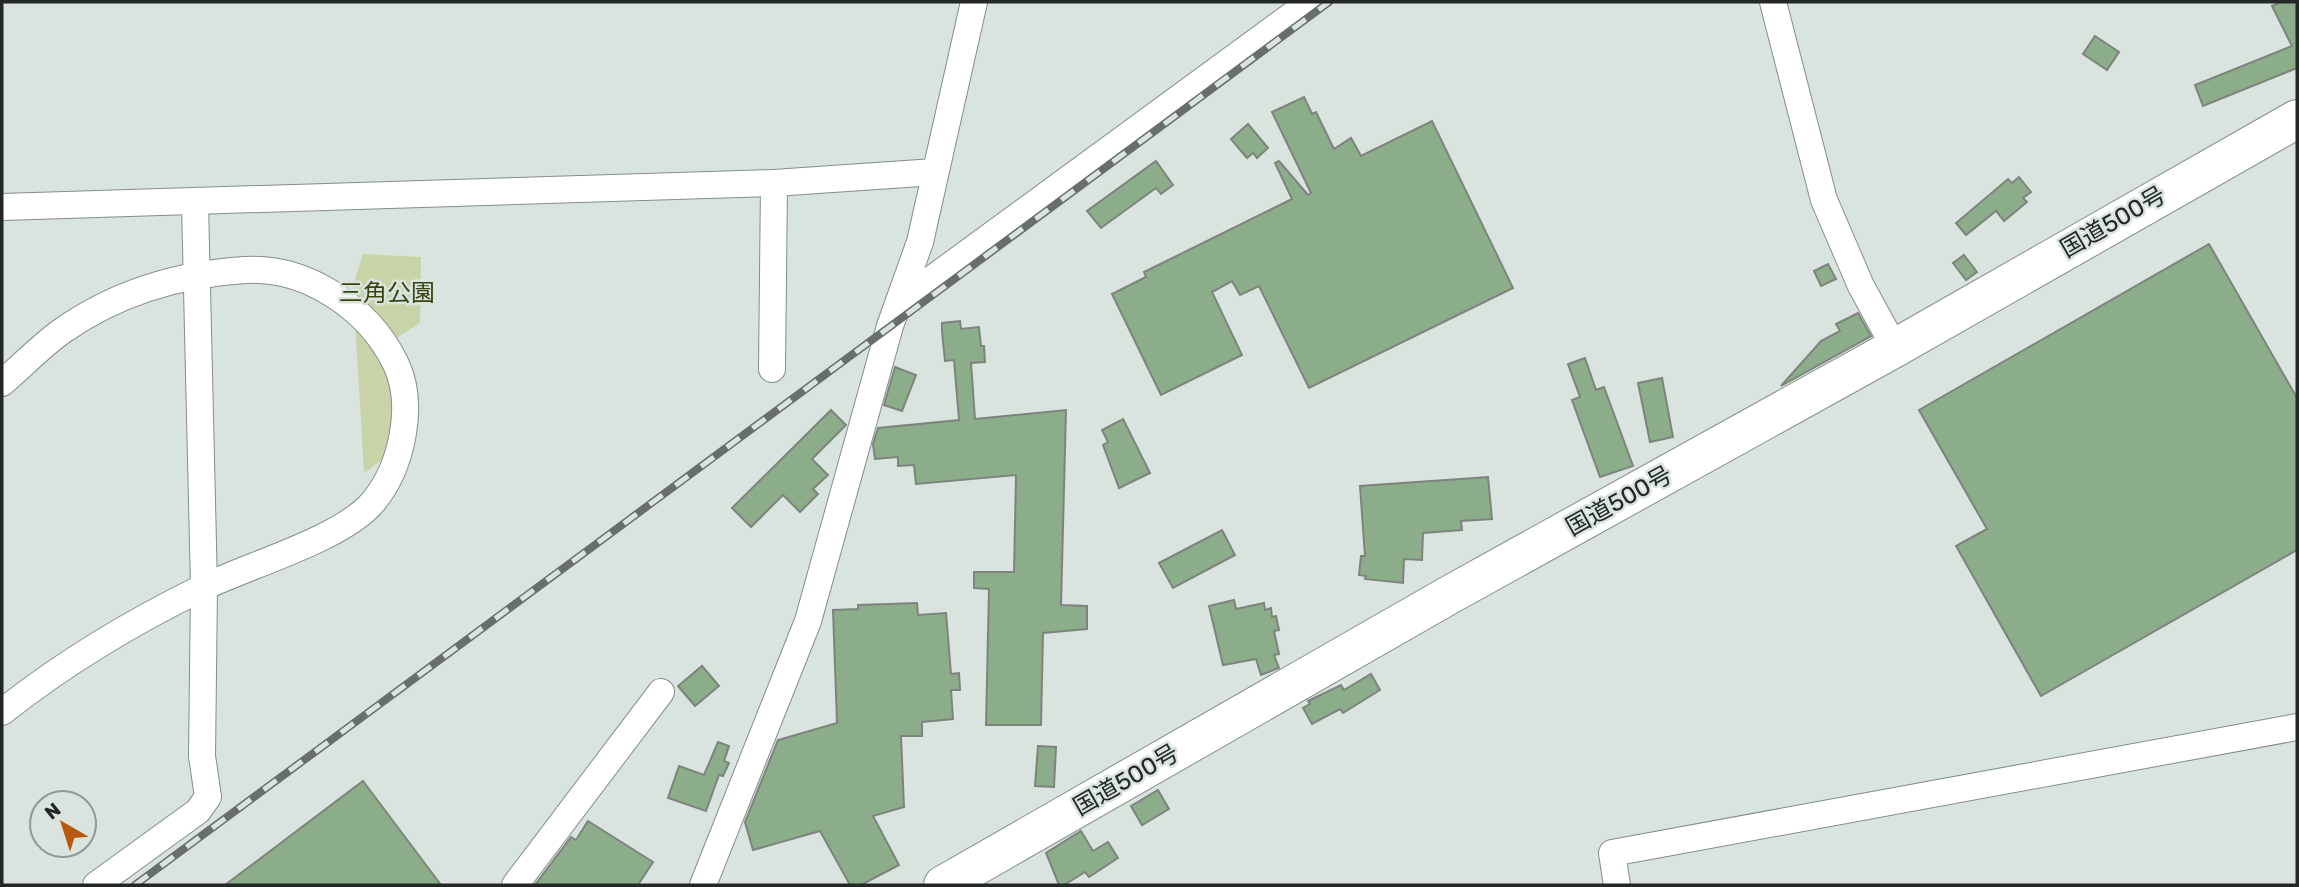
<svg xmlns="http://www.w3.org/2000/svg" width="2299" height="887" viewBox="0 0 2299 887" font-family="Rubik,'Noto Sans JP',sans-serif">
  <rect width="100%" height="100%" fill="#d9e4df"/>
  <!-- green -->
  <path fill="#c8d4a7" d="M363,254L421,257L420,323L398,337L404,367L393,433L382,460L364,473L353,286Z"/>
  <!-- building -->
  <g fill="#8cad89" stroke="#7d847d" stroke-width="2">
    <path d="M2281,2H2297V68L2203,106L2195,85L2292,46L2272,6Z"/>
    <path d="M2095,36L2119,52L2107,70L2083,54Z"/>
    <path d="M1304,97L1312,114L1316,112L1334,149L1351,138L1361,156L1432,121L1513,288L1309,388L1259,286L1240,295L1232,281L1212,292L1242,355L1161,395L1112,294L1146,277L1144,272L1292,199L1275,163L1279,161L1308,195L1311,193L1272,112Z"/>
    <path d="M1248,124L1268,148L1257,158L1253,153L1247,158L1231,139Z"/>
    <path d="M1156,161L1173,185L1161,194L1156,188L1101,228L1087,211Z"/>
    <path d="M2019,177L2031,192L2023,198L2027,202L2004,221L1996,211L1966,235L1956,223L2008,179L2012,183Z"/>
    <path d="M2209,244L2297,398V550L2041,696L1956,546L1987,529L1919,410Z"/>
    <path d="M1964,255L1977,272L1966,280L1953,263Z"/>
    <path d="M1828,264L1836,279L1821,286L1814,271Z"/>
    <path d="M1858,313L1871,336L1781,386L1821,341L1840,331L1836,324Z"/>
    <path d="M960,321L961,329L979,327L981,346H984L985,362L971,363L975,419L1066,410L1061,605L1087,606V629L1043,633L1041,725H986L989,589L974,588V572H1014L1016,475L916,484L914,465L898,466V457L875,459L873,444L878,428L959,420L954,360L945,361L942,331V323Z"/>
    <path d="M1585,358L1596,390L1604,387L1633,466L1600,477L1572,400L1580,397L1568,364Z"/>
    <path d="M895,367L916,375L902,411L884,405Z"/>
    <path d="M1662,378L1673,437L1650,442L1638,383Z"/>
    <path d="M831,410L846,425L812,459L828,475L813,489L818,494L800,512L783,495L751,527L732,508Z"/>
    <path d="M1123,419L1150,473L1119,488L1103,445L1108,442L1102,430Z"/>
    <path d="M1488,477L1492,519L1461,521L1462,530L1423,533L1422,560L1404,559L1403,583L1365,579L1366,576L1359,575L1361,556H1365L1360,486Z"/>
    <path d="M1222,530L1235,555L1173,588L1159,563Z"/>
    <path d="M1234,600L1236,609L1264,603L1265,610L1271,608L1272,617L1276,616L1279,630L1274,631L1279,654L1274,655L1279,668L1261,675L1256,659L1223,665L1209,606Z"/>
    <path d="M917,603L918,615L946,613L951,674L959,673L960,690H951L953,719L922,722V736H901L904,807L873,816L899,865L861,885H850L820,831L753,850L745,822L778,740L837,723L833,610L858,609V605Z"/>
    <path d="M702,666L719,686L695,706L678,686Z"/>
    <path d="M1371,674L1380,690L1343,713L1340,709L1312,724L1303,708L1310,704L1308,701L1341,685L1344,690Z"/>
    <path d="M718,742L729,746L724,761L729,763L723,776L719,775L706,811L668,798L679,766L704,775Z"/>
    <path d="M1038,746L1056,747L1054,787L1035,786Z"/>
    <path d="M363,781L441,885H225Z"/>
    <path d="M1158,790L1169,809L1142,825L1131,806Z"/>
    <path d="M588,821L653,862L638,885H535L571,837L576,840Z"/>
    <path d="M1081,831L1093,851L1108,842L1118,858L1089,877L1085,872L1064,885H1059L1046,853Z"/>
  </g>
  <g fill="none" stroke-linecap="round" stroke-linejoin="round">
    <!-- minor casing -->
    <g stroke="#848e89" stroke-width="28">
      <g id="minor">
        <path d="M1773,2L1824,200L1861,286L1895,348"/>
        <path d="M2,207L774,183L935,172"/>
        <path d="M899,303L1310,2"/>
        <path d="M772,369L774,183"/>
        <path d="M2,383C22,366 41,346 62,331C116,293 180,274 245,270C306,266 368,308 395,362C416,404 402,467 373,502C342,539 249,565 204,587C132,622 64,663 2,712"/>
        <path d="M96,885L198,811L208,797L202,756L204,587L195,203"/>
        <path d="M515,885L661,692"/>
        <path d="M703,885L808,621L890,326L920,242L974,2"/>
        <path d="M1617,885L1612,853L2297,727"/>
      </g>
    </g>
    <!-- highway casing -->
    <g stroke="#848e89" stroke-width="40">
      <path id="highway" d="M943,885L1451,594L1895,348L2297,119"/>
    </g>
    <!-- minor -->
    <use href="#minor" stroke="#fff" stroke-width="26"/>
    <!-- highway -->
    <use href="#highway" stroke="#fff" stroke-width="38"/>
    <!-- rail casing -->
    <g stroke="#686e6b" stroke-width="8">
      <path id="rail" d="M135,885L1329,2"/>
    </g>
    <!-- rail -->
    <use href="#rail" stroke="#d9e4df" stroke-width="5" stroke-dasharray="16" stroke-linecap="butt"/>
  </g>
  <g text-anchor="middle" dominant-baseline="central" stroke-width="5" stroke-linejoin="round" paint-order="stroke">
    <!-- street labels -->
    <g font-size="24" fill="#232725" stroke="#d9e4df">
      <text transform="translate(2113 222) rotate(-30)">国道500号</text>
      <text transform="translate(1619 501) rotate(-29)">国道500号</text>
      <text transform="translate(1126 780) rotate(-30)">国道500号</text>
    </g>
    <!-- park labels -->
    <g font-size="24" fill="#39430e" stroke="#d9e4df">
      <text x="387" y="293">三角公園</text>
    </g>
  </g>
  <!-- border -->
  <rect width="2299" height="887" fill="none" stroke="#232725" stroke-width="7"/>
  <!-- north arrow -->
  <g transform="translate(63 824) rotate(321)"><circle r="33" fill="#d9e4df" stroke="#909895" stroke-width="2"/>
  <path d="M0-5L12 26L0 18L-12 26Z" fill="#b7580e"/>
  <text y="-10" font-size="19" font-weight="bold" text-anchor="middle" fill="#232725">N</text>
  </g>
</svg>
